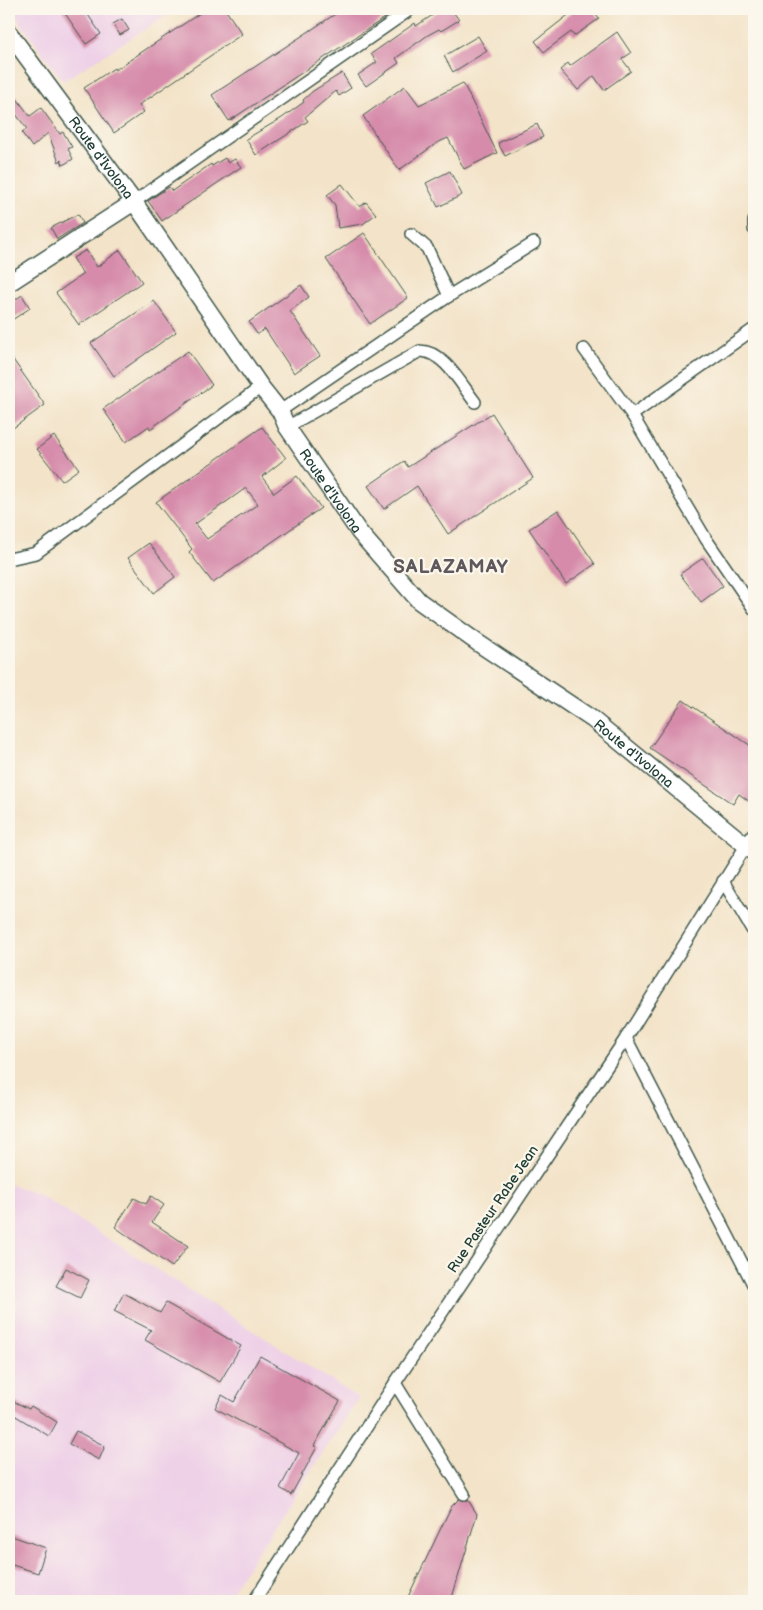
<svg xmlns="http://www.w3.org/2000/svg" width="763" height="1610" viewBox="0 0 763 1610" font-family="'Balsamiq Sans',sans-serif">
  <rect width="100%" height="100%" fill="#fbf7ec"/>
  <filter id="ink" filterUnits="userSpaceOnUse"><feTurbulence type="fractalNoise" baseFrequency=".02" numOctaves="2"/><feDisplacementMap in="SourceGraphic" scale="10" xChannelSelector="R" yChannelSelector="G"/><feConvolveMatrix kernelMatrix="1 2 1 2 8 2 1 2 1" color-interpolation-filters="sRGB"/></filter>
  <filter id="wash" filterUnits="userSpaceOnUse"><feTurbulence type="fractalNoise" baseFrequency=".0096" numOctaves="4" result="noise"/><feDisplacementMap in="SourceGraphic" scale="20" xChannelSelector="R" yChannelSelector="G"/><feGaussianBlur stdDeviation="1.12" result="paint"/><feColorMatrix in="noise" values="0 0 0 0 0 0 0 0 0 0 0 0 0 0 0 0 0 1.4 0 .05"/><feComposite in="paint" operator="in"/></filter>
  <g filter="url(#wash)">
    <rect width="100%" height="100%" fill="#f3e3c8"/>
    <!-- built -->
    <g fill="#eed0e7">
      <path d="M10,9H177L63,81Z"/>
      <path d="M9,1184L38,1194L359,1398L225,1601H38L9,1593Z"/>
    </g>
    <g id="blocks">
      <!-- building -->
      <g fill="#d68baa" fill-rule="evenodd">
        <path d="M62,9H84L101,34L86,44Z"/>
        <path d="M206,9H225L242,34L139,105L144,112L114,133L84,88L114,68L115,70Z"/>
        <path d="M343,9H398L229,121L212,95Z"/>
        <path d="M442,9H451L459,20L441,31L439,29L428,35L396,58L399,63L366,86L358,75L377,62L371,54L415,23L416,26Z"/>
        <path d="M576,9H592L599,19L574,36L571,32L544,52L535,41Z"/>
        <path d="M122,19L129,30L120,35L113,24Z"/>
        <path d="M617,32L631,53L622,59L631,71L604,90L594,76L578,90L560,70L568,63L570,66Z"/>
        <path d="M478,36L487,51L453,72L444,56Z"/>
        <path d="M342,73L351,88L339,96L336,91L305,117L308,121L256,155L246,139L282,118L304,102L303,100L313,91Z"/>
        <path d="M463,83L497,153L464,169L448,138L437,143L399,170L363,116L405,86L419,105Z"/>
        <path d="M9,88L30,116L41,108L60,134L63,132L72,147L68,149L73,159L63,165L61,160L59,162L48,133L32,147L22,133L27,129L9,105Z"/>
        <path d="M537,124L543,137L505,156L498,143Z"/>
        <path d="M225,158L228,163L235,159L241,167L162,221L148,201L169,187L172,191L211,164L212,166Z"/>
        <path d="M450,171L462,195L438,207L426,183Z"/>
        <path d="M342,184L360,207L366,202L376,214L363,224L338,228L335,205L327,195Z"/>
        <path d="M78,214L83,223L57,239L51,228Z"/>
        <path d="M364,233L408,298L370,324L326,259Z"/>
        <path d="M86,250L97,267L120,250L142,282L79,325L56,293L83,274L73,258Z"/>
        <path d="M301,285L309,297L290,311L320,356L294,373L265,329L257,334L249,322Z"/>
        <path d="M22,295L30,308L9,322V304Z"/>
        <path d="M154,301L176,332L114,376L91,343Z"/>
        <path d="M188,351L212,385L150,429L149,426L126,442L103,409Z"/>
        <path d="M9,354L45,405L9,431Z"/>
        <path d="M492,413L533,478L448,534L417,486L384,509L368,486L404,461L408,467Z"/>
        <path d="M262,427L286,458L262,477L274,493L297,476L321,508L213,583L189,552L192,549L156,502ZM246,488L258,504L207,539L195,524Z"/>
        <path d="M54,436L79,469L62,481L37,449Z"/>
        <path d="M558,510L595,564L566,584L529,529Z"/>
        <path d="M149,543L175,577L154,593L128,558Z"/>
        <path d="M703,558L723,586L701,602L680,574Z"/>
        <path d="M683,700L754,748V805L739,794L733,804L650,748Z"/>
        <path d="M151,1196L164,1205L152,1222L188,1246L172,1267L115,1227L134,1198L146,1204Z"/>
        <path d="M66,1268L89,1280L80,1298L56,1286Z"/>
        <path d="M124,1293L160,1313L166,1303L241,1346L220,1382L145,1340L151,1330L114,1311Z"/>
        <path d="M260,1356L340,1401L314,1446L317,1447L291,1495L280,1488L299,1453L215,1408L222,1395L234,1402Z"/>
        <path d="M9,1399L29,1409L31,1406L57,1422L49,1436L9,1412Z"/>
        <path d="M76,1431L105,1446L99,1460L69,1444Z"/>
        <path d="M459,1499L468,1500L477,1514L451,1601H406L451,1507Z"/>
        <path d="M9,1535L46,1548L38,1573L9,1564Z"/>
      </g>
    </g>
  </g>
  <g filter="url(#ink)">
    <use href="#blocks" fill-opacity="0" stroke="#3f564a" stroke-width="1"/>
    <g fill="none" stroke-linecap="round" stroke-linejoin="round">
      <!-- street casing -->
      <g stroke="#3f564a" stroke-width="14">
        <g id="street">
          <path d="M134,202L411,9"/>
          <path d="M754,221V229"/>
          <path d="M449,296L534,243"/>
          <path d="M584,349L632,415L706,539L754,609"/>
          <path d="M280,411L449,296L427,248L411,234"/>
          <path d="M632,415L754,329"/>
          <path d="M287,427L420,351C444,351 462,386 475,402"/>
          <path d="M9,559L36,553L261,387"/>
          <path d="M723,881L754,933"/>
          <path d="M626,1038L754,1286"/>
          <path d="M395,1383L464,1494"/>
          <path d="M254,1601L395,1383L626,1038L754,833"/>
        </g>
      </g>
      <!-- secondary casing -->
      <g stroke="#3f564a" stroke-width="19">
        <g id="secondary">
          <path id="s1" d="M9,33L134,202L261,387L280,411L287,427L359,532L419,601L478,643L592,719L754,852"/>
          <path d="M9,283L134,202"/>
        </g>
      </g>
      <!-- street -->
      <use href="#street" stroke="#fff" stroke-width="11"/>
      <!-- secondary -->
      <use href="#secondary" stroke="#fff" stroke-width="16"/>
    </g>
  </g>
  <g text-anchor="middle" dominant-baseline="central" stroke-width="4.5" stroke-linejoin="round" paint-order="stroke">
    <!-- street labels -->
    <g font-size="14" fill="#1f3d34" stroke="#fbf7ec">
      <text stroke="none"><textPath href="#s1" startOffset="155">Route d'Ivolona</textPath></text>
      <text stroke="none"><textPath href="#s1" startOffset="560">Route d'Ivolona</textPath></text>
      <text stroke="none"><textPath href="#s1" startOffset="965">Route d'Ivolona</textPath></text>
      <text transform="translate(493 1209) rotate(-56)">Rue Pasteur Rabe Jean</text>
    </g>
    <!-- district labels -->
    <g font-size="19" font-weight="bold" letter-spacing="1" fill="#5f585d" stroke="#fbf7ec">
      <text x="451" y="567">SALAZAMAY</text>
    </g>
  </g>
  <!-- margin -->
  <rect width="763" height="1610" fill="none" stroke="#fbf7ec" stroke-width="30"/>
</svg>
